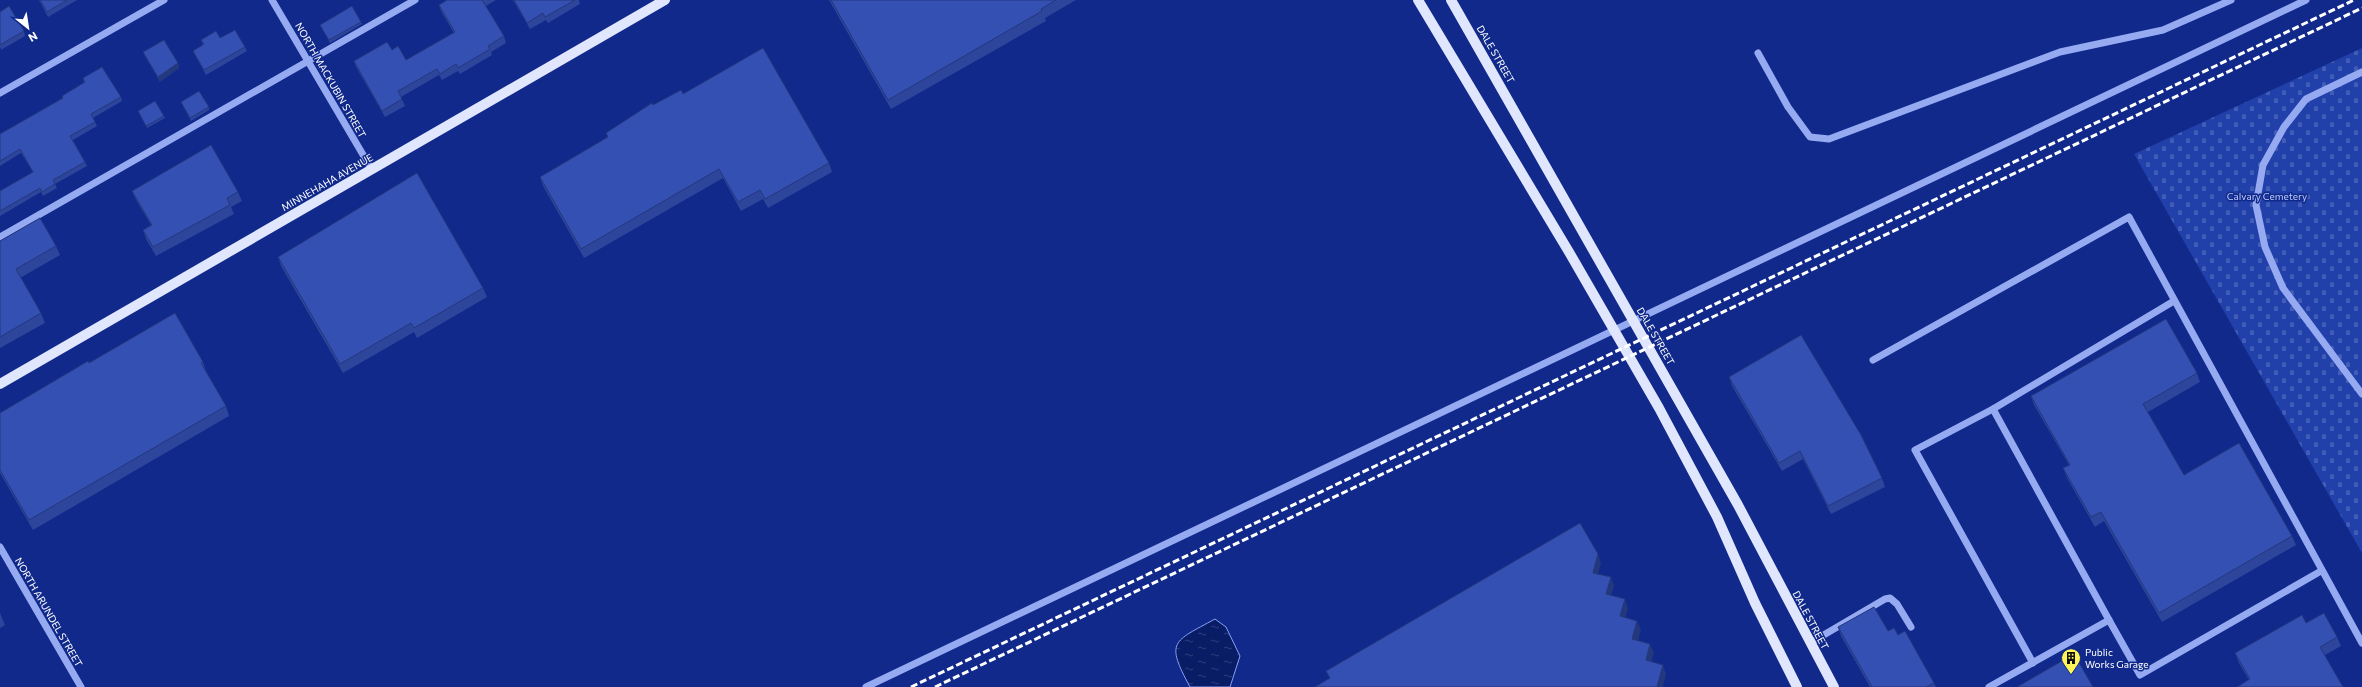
<svg xmlns="http://www.w3.org/2000/svg" width="2362" height="687" viewBox="0 0 2362 687" font-family="Commissioner,sans-serif">
  <defs>
    <pattern id="cemetery-stones" width="16" height="16" patternUnits="userSpaceOnUse"><rect width="16" height="16" fill="#2140aa"/><path d="M2 7V4a2 2 0 0 1 4 0v3zM10 15v-3a2 2 0 0 1 4 0v3z" fill="#425db7"/></pattern>
    <pattern id="water-ripples" width="26" height="14" patternUnits="userSpaceOnUse"><rect width="26" height="14" fill="#091c66"/><path d="M2 4q2-2 4 0t4 0M15 11q2-2 4 0t4 0" fill="none" stroke="#2e3e7d"/></pattern>
  </defs>
  <rect width="100%" height="100%" fill="#10298b"/>
  <!-- cemetery -->
  <path fill="url(#cemetery-stones)" d="M2362,48V553L2134,154Z"/>
  <!-- water -->
  <path fill="url(#water-ripples)" stroke="#87a1f6" d="M1215,619L1226,627L1240,656L1230,687H1190C1165,641 1173,642 1215,619Z"/>
  <g fill="none" stroke-linecap="round" stroke-linejoin="round">
    <!-- minor -->
    <g stroke="#96aaf2" stroke-width="7">
      <path d="M272,0L372,170"/>
      <path d="M1758,53L1788,107L1810,137L1829,139L2060,52L2163,30L2231,0"/>
      <path d="M2362,72L2306,99L2284,127L2263,165L2256,205L2265,247L2283,288L2362,394"/>
      <path d="M0,93L164,0"/>
      <path d="M0,237L415,0"/>
      <path d="M1873,360L2129,217L2362,643"/>
      <path d="M1993,409L2174,301"/>
      <path d="M0,547L81,687"/>
      <path d="M1810,643L1885,599L1890,598L1897,604L1911,627"/>
      <path d="M2033,663L1915,450L1993,409L2109,620"/>
      <path d="M866,687L2306,0"/>
      <path d="M1989,687L2109,620L2140,675L2321,571"/>
    </g>
    <!-- major -->
    <g stroke="#e1e6ff" stroke-width="10">
      <path d="M1418,0L1569,252L1659,408L1717,517L1755,603L1797,687"/>
      <path d="M1451,0L1738,505L1834,687"/>
      <path d="M0,384L665,0"/>
    </g>
    <!-- rail -->
    <g stroke="#fff" stroke-width="3" stroke-dasharray="7 3" stroke-linecap="butt">
      <path d="M911,687L2354,0"/>
      <path d="M935,687L2362,8"/>
    </g>
  </g>
  <!-- wall -->
  <g fill="#2d459a">
    <path d="M39,0H77L48,17Z"/>
    <path d="M447,0H496L486,6L504,36L506,43L491,52L492,55L460,74L458,71L442,80L439,75L401,97L405,106L385,117L356,67L354,61L392,50L406,60L454,33L441,11L439,5Z"/>
    <path d="M513,0H579L580,4L548,23L546,20L530,29Z"/>
    <path d="M829,0H1076L1045,18L1046,21L891,109Z"/>
    <path d="M0,12L24,31L25,36L1,50V48H0Z"/>
    <path d="M361,22L362,24L330,43L320,25Z"/>
    <path d="M220,38L245,47L247,51L206,75L195,55L193,51L203,45L201,40Z"/>
    <path d="M143,52L178,63L179,68L160,82L145,56Z"/>
    <path d="M83,78L121,97L122,101L93,118L97,126L73,140L85,162L87,166L55,184L57,188L43,196L41,192L0,216V191L33,172L21,153L0,166V134L63,98L84,83Z"/>
    <path d="M683,94L829,163L832,172L768,208L763,199L741,211L723,178L584,258L543,186L540,177L608,137L606,133L653,105Z"/>
    <path d="M181,102L209,107V110L191,121Z"/>
    <path d="M138,111L164,116L165,118L147,128Z"/>
    <path d="M132,191L238,192L242,201L231,207L234,214L156,256L146,239L143,230L151,225L136,200Z"/>
    <path d="M0,241L56,246L60,255L20,278L41,313L45,323L0,348Z"/>
    <path d="M278,257L483,288L487,297L417,338L414,332L343,373L281,266Z"/>
    <path d="M203,362L206,371H205L226,406L229,416L33,530L0,473V413L89,363Z"/>
    <path d="M2197,373L2200,382L2148,412L2184,475L2292,536L2296,545L2162,622L2104,521L2095,527L2067,478L2063,468L2069,465L2034,405L2031,396Z"/>
    <path d="M1729,377L1882,478L1885,487L1831,514L1803,459L1782,471L1732,386Z"/>
    <path d="M0,613L5,625L0,628Z"/>
    <path d="M2306,623L2337,637L2341,646L2325,655L2249,680L2239,663L2235,653Z"/>
    <path d="M1838,627L1888,631L1898,635L1934,683L1936,687H1870L1841,636Z"/>
  </g>
  <!-- shaded-wall -->
  <g fill="#24387d">
    <path d="M178,63L179,68L160,82L158,77Z"/>
    <path d="M1598,554L1601,563L1596,582L1593,573Z"/>
    <path d="M1611,577L1614,586L1609,603L1606,594Z"/>
    <path d="M1625,599L1628,609L1623,625L1620,616Z"/>
    <path d="M1637,621L1641,630L1636,648L1632,639Z"/>
    <path d="M1650,644L1654,653L1649,670L1646,660Z"/>
    <path d="M1663,665L1666,674L1663,687H1657Z"/>
  </g>
  <!-- building -->
  <g fill="#3450b3" stroke="#24387d">
    <path d="M40,0H67L47,12Z"/>
    <path d="M447,0H483H482L504,36L488,46L490,49L458,68L456,64L440,74L437,69L398,91L402,99L382,111L354,61L387,42L392,50L398,46L406,60L455,32L439,5Z"/>
    <path d="M514,0H575L545,17L543,13L527,23Z"/>
    <path d="M831,0H1056L1041,9L1042,11L888,100Z"/>
    <path d="M9,6L24,31L0,45V12Z"/>
    <path d="M352,6L361,22L329,40L320,25Z"/>
    <path d="M235,30L245,47L204,70L193,51L204,44L201,40L216,31L220,38Z"/>
    <path d="M164,40L178,63L158,77L143,52Z"/>
    <path d="M763,48L829,163L765,199L760,190L738,202L719,169L581,249L540,177L608,137L606,133L652,103L653,105L681,90L683,94Z"/>
    <path d="M102,67L121,97L91,114L95,122L70,136L85,162L53,180L55,184L42,192L40,188L0,211V191L33,172L20,149L0,161V134L63,98L62,96L85,82L83,78Z"/>
    <path d="M199,91L209,107L190,118L181,102Z"/>
    <path d="M155,101L164,116L146,126L138,111Z"/>
    <path d="M211,145L238,192L227,198L230,205L153,247L143,230L152,225L132,191Z"/>
    <path d="M417,173L483,288L414,328L411,323L340,364L278,257Z"/>
    <path d="M40,218L56,246L16,269L41,313L0,337V241Z"/>
    <path d="M175,313L203,362L201,363L226,406L29,520L0,470V413L88,361L89,363Z"/>
    <path d="M2166,319L2197,373L2143,404L2184,475L2239,443L2292,536L2159,613L2101,512L2091,517L2063,468L2070,465L2031,396Z"/>
    <path d="M1801,335L1861,435L1882,478L1828,506L1800,451L1779,463L1729,377Z"/>
    <path d="M1580,523L1598,554L1593,573L1611,577L1606,594L1625,599L1620,616L1637,621L1632,639L1650,644L1646,660L1663,665L1657,687H1315L1330,678L1326,671Z"/>
    <path d="M1874,607L1888,631L1894,628L1898,635L1905,631L1934,683L1926,687H1872L1838,627Z"/>
    <path d="M2324,613L2337,637L2320,647L2343,687H2237L2250,679L2235,653L2302,615L2306,623Z"/>
    <path d="M2074,654L2093,687H2017Z"/>
  </g>
  <!-- icons -->
  <defs>
    <g id="building-pin" transform="scale(1)"><path d="M0 17L-7.5 6A9.5 9.5 0 1 1 7.5 6Z" fill="#fff557" stroke="#10298b"/><path d="M-4-6H4V6H1V3H-1V6H-4ZM-2.5-4.3h1.7v1.8h-1.7ZM.8-4.3h1.7v1.8H.8ZM-2.5-1h1.7V.8h-1.7ZM.8-1h1.7V.8H.8Z" fill="#111"/></g>
  </defs>
  <g fill-rule="evenodd">
    <use href="#building-pin" x="2071" y="658"/>
  </g>
  <g text-anchor="middle" dominant-baseline="central" stroke-width="3" stroke-linejoin="round" paint-order="stroke">
    <!-- street labels -->
    <g font-size="10" fill="#fff" stroke="#10298b">
      <text transform="translate(1496 54) rotate(60)">DALE STREET</text>
      <text transform="translate(331 80) rotate(60)">NORTH MACKUBIN STREET</text>
      <text transform="translate(327 182) rotate(-30)">MINNEHAHA AVENUE</text>
      <text transform="translate(1656 336) rotate(60)">DALE STREET</text>
      <text transform="translate(49 612) rotate(60)">NORTH ARUNDEL STREET</text>
      <text transform="translate(1811 620) rotate(62)">DALE STREET</text>
    </g>
    <!-- park labels -->
    <g font-size="10" fill="#bdcbfd" stroke="#10298b">
      <text x="2267" y="196">Calvary Cemetery</text>
    </g>
    <!-- poi labels -->
    <g font-size="10" fill="#fff" stroke="#10298b" text-anchor="start">
      <text x="2085" y="652">Public<tspan x="2085" dy="12">Works Garage</tspan></text>
    </g>
  </g>
  <!-- north arrow -->
  <g transform="translate(28 28) rotate(150)" stroke="#10298b" stroke-width="3" paint-order="stroke">
  <path d="M0-3L7 15L0 10L-7 15Z" fill="#ffffff"/>
  <text y="-6" font-size="11" font-weight="bold" text-anchor="middle" fill="#ffffff">N</text>
  </g>
</svg>
